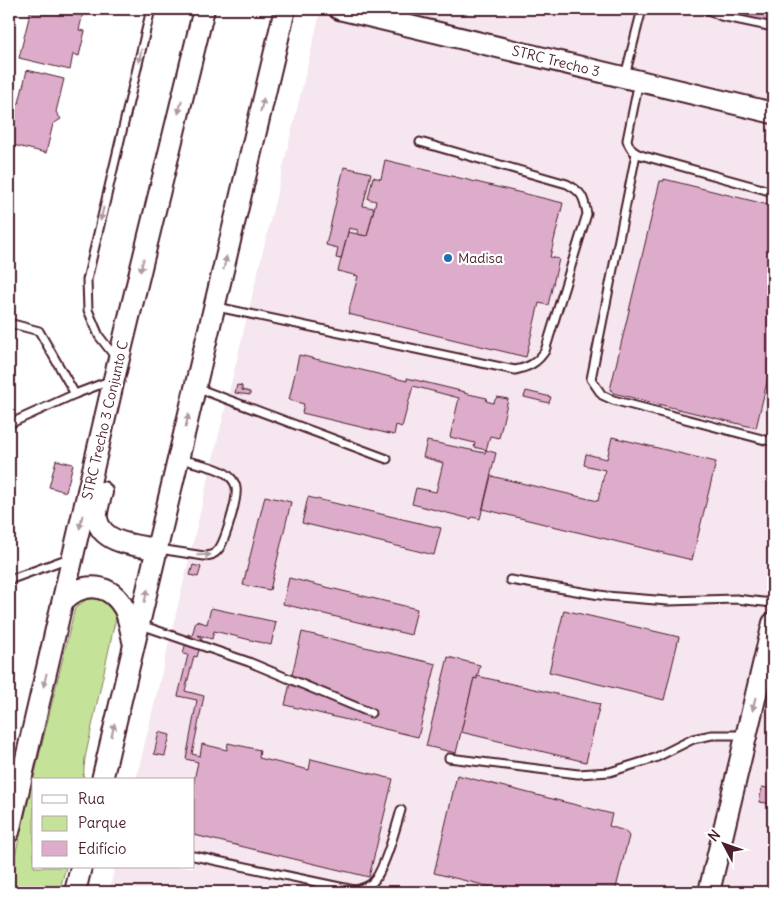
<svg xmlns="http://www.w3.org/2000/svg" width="782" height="901" viewBox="0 0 782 901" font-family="Delius,sans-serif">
  <rect width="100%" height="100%" fill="#fff"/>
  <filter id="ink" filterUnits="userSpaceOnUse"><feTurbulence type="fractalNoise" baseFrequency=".02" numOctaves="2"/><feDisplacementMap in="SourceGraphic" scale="10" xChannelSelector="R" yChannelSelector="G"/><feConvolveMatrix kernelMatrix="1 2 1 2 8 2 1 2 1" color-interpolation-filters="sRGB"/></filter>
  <g filter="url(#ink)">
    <!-- built -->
    <path fill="#f5e6ef" d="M321,9H773V892H109L115,867H194V780H136Z"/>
    <!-- green -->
    <path fill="#c5e299" stroke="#888062" d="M87,599C101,598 110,603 116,617L85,758L83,780H34V867H66L59,892H9V880L75,608Z"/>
    <!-- building -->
    <g fill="#ddacca" stroke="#4a1f2b">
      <path d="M31,9H84L79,30L85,31L79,56L73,54L70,70L19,58Z"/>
      <path d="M719,9H773V23L718,10Z"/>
      <path d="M27,70L64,79L56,112L61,119L53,124L46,153L9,144L16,115L11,108L19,103Z"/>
      <path d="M385,160L563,203L550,257L559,259L548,305L539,303L526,357L348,314L358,276L338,271L348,232L367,236L376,201L368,199L373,177L381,179Z"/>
      <path d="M344,167L371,173L363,206L374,208L367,236L357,234L358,230L349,228L341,259L336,258L338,248L326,245Z"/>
      <path d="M664,179L773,206V357L756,428L613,393V391L610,390L660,181H664Z"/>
      <path d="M299,355L407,381V378L465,392L464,393L487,398L486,401L493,403L497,397L508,399L499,438L490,436L486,450L474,447L475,443L450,437L459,398L413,386L402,427L396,425L394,435L302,413L304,404L289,400Z"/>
      <path d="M237,385L242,386V390L250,392V395L235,393Z"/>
      <path d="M526,391L551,397L549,403L524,397Z"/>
      <path d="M612,437L716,462L692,560L483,509L491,476L598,501L605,470L584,465L586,454L607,459Z"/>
      <path d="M427,441L485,453L486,450L496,453L480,519L472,517L471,519L412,504L416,488L436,492L443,463L423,457Z"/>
      <path d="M56,460L73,464L66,492L49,487Z"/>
      <path d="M265,496L291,502L270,590L243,585Z"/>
      <path d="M308,497L441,528L434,555L302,523Z"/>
      <path d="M193,565L201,567L198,577L190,575Z"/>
      <path d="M289,578L417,609L411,635L283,604Z"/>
      <path d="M211,608L276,622L271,645L214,631L212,639L198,635L202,638L197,657L194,656L185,691L204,696L192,754L200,756L202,744L227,750L228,743L260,750L259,758L309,770L311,759L393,779L369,877L194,835V780L198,762L186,759L197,700L178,696L188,655L183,654L188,634L192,636L196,621L207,624Z"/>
      <path d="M564,610L679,637L664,700L549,672Z"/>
      <path d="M302,632L436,664L418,737L285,705Z"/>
      <path d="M448,657L480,665L477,679L474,678L456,753L426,746Z"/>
      <path d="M477,676L600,704L586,762L461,732L474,678L477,679Z"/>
      <path d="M159,732L170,735L165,756L154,754Z"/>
      <path d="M457,775L612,814L609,826L625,831L629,836L615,892H512L434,873Z"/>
      <path d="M762,787L773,789V804L759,802Z"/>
    </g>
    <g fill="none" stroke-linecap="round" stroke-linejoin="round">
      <!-- lane casing -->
      <g stroke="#4a1f2b" stroke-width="11">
        <g id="lane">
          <path d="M707,9L721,16L773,27"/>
          <path d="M625,76L642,9"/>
          <path d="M639,81L627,140C630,150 634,153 644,156L773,192"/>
          <path d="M636,154L591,379L602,395L613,400L773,442"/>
          <path d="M217,307L515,370C529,367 537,363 545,351L587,214C584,197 582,192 567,184L420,142"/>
          <path d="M9,323L39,331L75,394"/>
          <path d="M116,358L99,336L88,310L87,280L151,9"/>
          <path d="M197,388L387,459"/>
          <path d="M9,424L75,394L112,380"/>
          <path d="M159,549L204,556C210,556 214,555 218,550C225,542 238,498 236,488C236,485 233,480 231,478C222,467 193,463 180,459"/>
          <path d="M9,580L69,558"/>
          <path d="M510,580L606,596L668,601L736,599L773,603"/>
          <path d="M141,625L249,662L371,713"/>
          <path d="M449,758L578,774L610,772L655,758L693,739L712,735H744"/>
          <path d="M194,856L354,890C361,889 366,888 372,883C384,872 396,827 401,810"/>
        </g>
      </g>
      <!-- secondary casing -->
      <g stroke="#4a1f2b" stroke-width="24">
        <g id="secondary">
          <path d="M339,9L773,113"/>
          <path d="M102,492C100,500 96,511 97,519C102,544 136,545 156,549"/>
          <path d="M63,601C84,580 111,583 125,610C129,620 131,631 133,641"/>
          <path d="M102,780L285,9"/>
          <path d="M9,832L114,379L204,9"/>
          <path d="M75,892L81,867"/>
          <path d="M709,892L773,623"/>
        </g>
      </g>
      <!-- lane -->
      <use href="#lane" stroke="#fff" stroke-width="7"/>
      <!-- secondary -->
      <use href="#secondary" stroke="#fff" stroke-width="20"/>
    </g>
    <!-- one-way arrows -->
    <defs><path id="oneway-solid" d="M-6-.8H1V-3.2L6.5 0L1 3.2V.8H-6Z" transform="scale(1.25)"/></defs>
    <g fill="#ae9aa0">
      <use href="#oneway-solid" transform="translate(140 56) rotate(103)"/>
      <use href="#oneway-solid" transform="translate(262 105) rotate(-77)"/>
      <use href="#oneway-solid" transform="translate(180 107) rotate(104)"/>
      <use href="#oneway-solid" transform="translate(102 214) rotate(103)"/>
      <use href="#oneway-solid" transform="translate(225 263) rotate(-77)"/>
      <use href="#oneway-solid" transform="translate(142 265) rotate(104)"/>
      <use href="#oneway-solid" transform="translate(187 421) rotate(-77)"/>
      <use href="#oneway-solid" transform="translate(81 522) rotate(102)"/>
      <use href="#oneway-solid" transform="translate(204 555) rotate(-2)"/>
      <use href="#oneway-solid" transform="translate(146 596) rotate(-75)"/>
      <use href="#oneway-solid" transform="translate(45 680) rotate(103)"/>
      <use href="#oneway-solid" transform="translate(754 704) rotate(103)"/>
      <use href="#oneway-solid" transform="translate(113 730) rotate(-77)"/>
    </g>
  </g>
  <!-- markers -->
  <circle fill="#1f6fb2" stroke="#fff" stroke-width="2" cx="448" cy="258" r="5"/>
  <g text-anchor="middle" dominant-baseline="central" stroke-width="4.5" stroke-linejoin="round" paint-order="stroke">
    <!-- street labels -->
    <g font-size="14" fill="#4a1f2b" stroke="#fff">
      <text transform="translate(556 61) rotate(14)">STRC Trecho 3</text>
      <text transform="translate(105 420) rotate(-77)">STRC Trecho 3 Conjunto C</text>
    </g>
    <!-- poi labels -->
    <g font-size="14" fill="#4a1f2b" stroke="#fff" text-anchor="start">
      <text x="458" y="258">Madisa</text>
    </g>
  </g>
  <!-- margin -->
  <rect width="782" height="901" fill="none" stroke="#fff" stroke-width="30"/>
  <rect x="15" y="15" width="752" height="871" fill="none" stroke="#4a1f2b" stroke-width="2" filter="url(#ink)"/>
  <!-- legend -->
  <rect x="32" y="778" width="162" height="90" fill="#ffffff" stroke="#b7a5aa"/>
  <rect x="42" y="795" width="25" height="8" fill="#ffffff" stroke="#b7a5aa"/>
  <text x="78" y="804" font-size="15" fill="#4a1f2b">Rua</text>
  <rect x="42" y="816" width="25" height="15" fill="#c5e299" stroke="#b7a5aa"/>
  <text x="78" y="828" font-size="15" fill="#4a1f2b">Parque</text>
  <rect x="42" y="841" width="25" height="15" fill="#ddacca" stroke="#b7a5aa"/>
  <text x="78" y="854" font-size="15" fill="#4a1f2b">Edifício</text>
  <!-- north arrow -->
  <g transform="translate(724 844) rotate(311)" stroke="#ffffff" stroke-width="4" paint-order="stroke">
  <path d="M0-4L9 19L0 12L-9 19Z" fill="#4a1f2b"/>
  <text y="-8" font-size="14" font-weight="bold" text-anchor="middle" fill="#4a1f2b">N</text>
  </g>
</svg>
